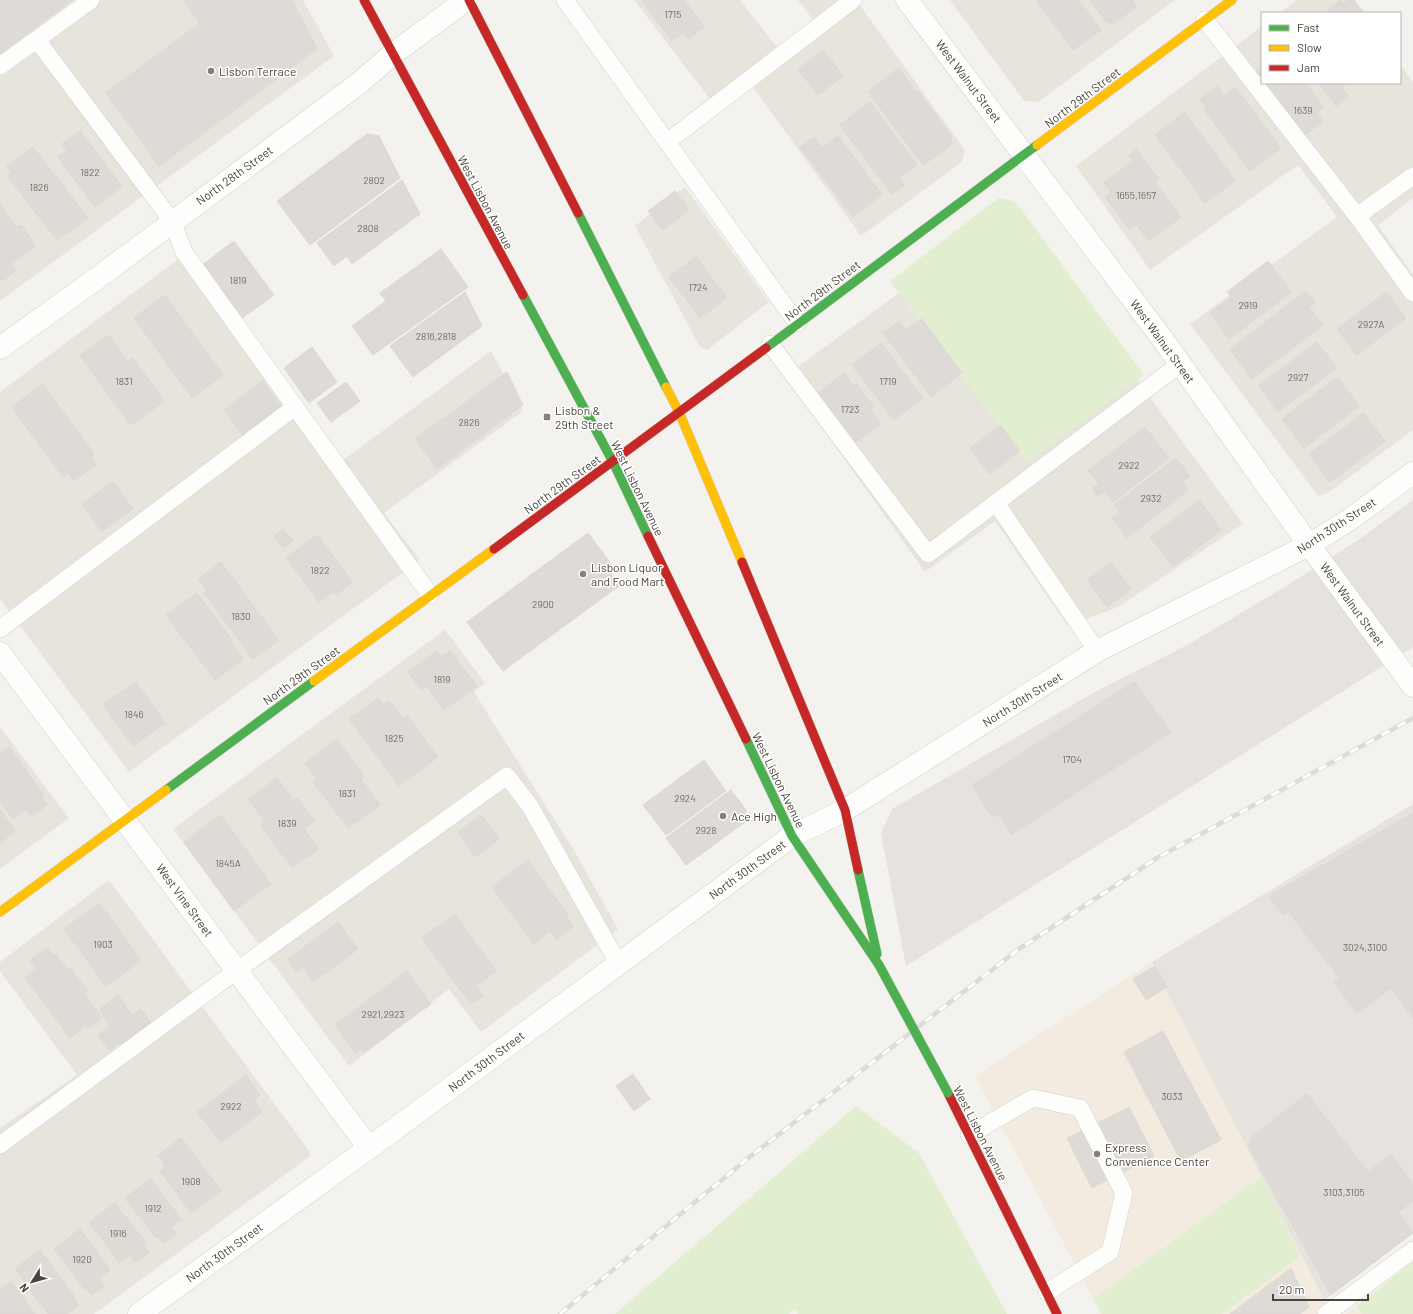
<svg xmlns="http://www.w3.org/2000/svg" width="1413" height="1314" viewBox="0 0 1413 1314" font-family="Barlow,sans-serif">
  <rect width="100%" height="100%" fill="#f4f2ee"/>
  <!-- residential -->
  <g fill="#e7e4dc">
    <path d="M75,0H303L334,56L0,301V54Z"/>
    <path d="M634,0H740L777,47L814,21L798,0H856L965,150L962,162L861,236L753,87L710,99Z"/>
    <path d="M950,0H1175L1038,102L1024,101Z"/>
    <path d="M1297,0H1354L1363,13H1280Z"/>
    <path d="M1262,26V83H1400V64L1413,82V198L1378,225L1413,275V430L1328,493L1318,496L1190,324L1337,217L1298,165L1150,270L1076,166Z"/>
    <path d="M685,187L769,302L707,350L700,347L635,226Z"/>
    <path d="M189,251L342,461L491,351L523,411L384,513L420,560L129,772L0,599V392Z"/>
    <path d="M899,293L1027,462L1137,380L1243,524L1118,607L1068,626L995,521L925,572L785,376Z"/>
    <path d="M445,630L485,683L474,692L575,852L618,929L481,1032L449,989L349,1066L173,829Z"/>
    <path d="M0,727L69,818L0,869Z"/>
    <path d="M109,880L310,1152L309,1157L94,1314H0V1128L77,1075L0,971V962Z"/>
  </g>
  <!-- commercial -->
  <g fill="#f3ebdf">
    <path d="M1152,962L1261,1177L1093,1299L975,1076Z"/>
    <path d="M1301,1256L1324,1300L1333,1314H1222Z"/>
    <path d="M1356,1306L1362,1314H1346Z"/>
  </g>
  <!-- industrial -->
  <g fill="#e6e2de">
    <path d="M1413,500V647L906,966L881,833L892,809L1093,693L1191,643L1283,588L1361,538Z"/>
    <path d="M1413,804V1233L1324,1300L1152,962Z"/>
  </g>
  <!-- green -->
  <g fill="#e1eecf">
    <path d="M999,198L1013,201L1018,205L1144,375L1027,462L890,281Z"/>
    <path d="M856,1106L919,1153L1007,1314H798L795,1308L789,1314H615Z"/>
    <path d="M1261,1177L1301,1256L1222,1314H1101L1093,1299Z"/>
    <path d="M1413,1262V1314H1362L1356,1306Z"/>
  </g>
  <!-- building -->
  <g fill="#dedbd6" stroke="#dcd9d4">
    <path d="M0,0H73L0,54Z"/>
    <path d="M183,0H292L317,49L159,166L106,93L200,23Z"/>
    <path d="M641,0H684L704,27L688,39L683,33L672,41Z"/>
    <path d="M1036,0H1079L1101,30L1073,50Z"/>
    <path d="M1090,0H1133L1136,7L1112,25L1109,21L1107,23Z"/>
    <path d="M1340,0L1342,4L1348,0H1354L1364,13H1329L1327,10Z"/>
    <path d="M823,50L843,76L818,95L798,69Z"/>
    <path d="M1262,66V79L1256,71Z"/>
    <path d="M899,68L916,92L918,91L951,136L952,142L949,147L923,165L868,92Z"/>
    <path d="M1265,83H1306L1324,108L1317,113L1323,121L1304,136Z"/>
    <path d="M1319,83H1348L1342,87L1349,96L1336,106Z"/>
    <path d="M1217,86L1224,96L1235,87L1281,148L1250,171L1204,110L1207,108L1200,99Z"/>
    <path d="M870,102L917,165L899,178L904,185L892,194L840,125Z"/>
    <path d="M1185,112L1235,181L1205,203L1155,135Z"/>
    <path d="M80,131L122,187L95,207L58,157L67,151L62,144Z"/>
    <path d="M367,134L379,136L400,178L310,245L277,201Z"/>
    <path d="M838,136L882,195L853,217L800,147L814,137L822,148Z"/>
    <path d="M33,147L88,218L57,240L7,176L11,173L7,166Z"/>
    <path d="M1136,149L1159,179L1155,182L1181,217L1149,241L1136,224L1129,229L1105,197L1111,192L1104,183L1133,161L1129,155Z"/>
    <path d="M402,180L420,214L352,264L347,256L334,266L317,243Z"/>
    <path d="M675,191L689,210L663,230L648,211Z"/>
    <path d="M0,204L17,227L21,225L36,246L11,264L16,271L2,281L0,279Z"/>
    <path d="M234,241L274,295L241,319L202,265Z"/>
    <path d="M441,249L468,287L373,355L352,326L386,301L380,293Z"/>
    <path d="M696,257L727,298L700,318L669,277Z"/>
    <path d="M1268,261L1292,292L1229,339L1210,313L1231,297L1227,292Z"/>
    <path d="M1306,291L1315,303L1309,307L1323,325L1252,379L1230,349Z"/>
    <path d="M465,292L482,326L413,377L390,346Z"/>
    <path d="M1386,292L1406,318L1357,355L1337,329Z"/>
    <path d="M165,295L223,375L192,398L134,318Z"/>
    <path d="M922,319L962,373L931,397L883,333L899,321L906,330Z"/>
    <path d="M109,335L128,362L133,358L164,401L131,425L80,356Z"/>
    <path d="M1317,342L1337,368L1278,412L1259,385Z"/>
    <path d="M881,343L923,398L894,420L852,365Z"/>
    <path d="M312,347L337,382L309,403L284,368Z"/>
    <path d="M507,372L523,405L437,469L415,439Z"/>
    <path d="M844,373L854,386L857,384L874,407L870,410L881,424L854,443L817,394Z"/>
    <path d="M1338,377L1359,406L1304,448L1282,419Z"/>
    <path d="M263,381L281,407L243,435L224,410Z"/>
    <path d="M346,382L360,401L331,422L317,403Z"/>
    <path d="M43,384L94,454L90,457L96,465L74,481L68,473L63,477L12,407Z"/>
    <path d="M1363,413L1385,441L1330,482L1309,454Z"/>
    <path d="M1000,425L1020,451L989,474L970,448Z"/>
    <path d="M1145,427L1169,458L1113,502L1105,491L1097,496L1092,489L1099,484L1088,471Z"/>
    <path d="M1176,458L1190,476L1182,482L1189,490L1127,538L1112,518L1120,512L1114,505Z"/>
    <path d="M113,482L133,509L102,532L82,504Z"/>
    <path d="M1199,500L1221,530L1173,567L1150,537Z"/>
    <path d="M283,529L293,541L283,548L274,536Z"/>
    <path d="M588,533L612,565L607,568L619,586L503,671L467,622Z"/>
    <path d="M317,535L353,582L336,595L334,591L319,602L286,558Z"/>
    <path d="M221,562L279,640L253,659L204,593L207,591L198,579Z"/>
    <path d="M1111,562L1131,589L1107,607L1087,580Z"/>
    <path d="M197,593L232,640L230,641L243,659L215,680L166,615Z"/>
    <path d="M437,651L441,657L450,651L477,686L444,710L426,686L421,690L408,672Z"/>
    <path d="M136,682L165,723L133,746L103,705Z"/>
    <path d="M1134,682L1171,732L1012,834L1001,817L990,814L972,785Z"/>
    <path d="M378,698L383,705L389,700L403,718L407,715L438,757L399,786L349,719Z"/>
    <path d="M337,739L364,776L361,779L380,805L348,828L313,782L317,779L305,763Z"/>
    <path d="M9,747L43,794L41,796L47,805L31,816L26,809L13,819L0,801V754Z"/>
    <path d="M704,760L726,791L666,835L643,805Z"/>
    <path d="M277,778L294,801L297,798L315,821L304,829L318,849L292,868L260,825L264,821L248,799Z"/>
    <path d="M731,790L746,810L745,822L686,865L666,838Z"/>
    <path d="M0,810L16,831L0,843Z"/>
    <path d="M1413,813V1018L1391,988L1357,1013L1334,982L1340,979L1289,912L1283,915L1269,896Z"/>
    <path d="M221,815L271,884L234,911L184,842Z"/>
    <path d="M481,815L499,839L475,857L458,832Z"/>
    <path d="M528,860L568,915L566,917L573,927L556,940L550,931L534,944L492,887Z"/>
    <path d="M99,903L141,960L106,986L64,929Z"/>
    <path d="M455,914L496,971L476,986L483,996L471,1004L422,938Z"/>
    <path d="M338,922L358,949L313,982L303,967L297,972L288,959Z"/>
    <path d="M47,948L53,956L56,954L67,970L70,968L88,991L84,994L100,1015L99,1016L101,1019L88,1029L85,1026L70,1038L25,978L37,969L30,960Z"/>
    <path d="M1155,966L1167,987L1146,1000L1133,979Z"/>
    <path d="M407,971L431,1004L364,1052L362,1049L356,1054L335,1025Z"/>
    <path d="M118,995L132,1015L141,1009L152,1024L121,1046L119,1043L109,1050L98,1035L110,1026L99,1010Z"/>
    <path d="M1163,1031L1221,1140L1181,1161L1124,1052Z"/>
    <path d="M633,1074L650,1099L634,1111L616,1086Z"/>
    <path d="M246,1075L260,1095L254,1100L262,1112L221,1143L197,1112Z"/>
    <path d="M1307,1094L1368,1172L1391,1154L1413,1184V1201L1398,1212L1413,1233L1331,1295L1249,1147L1253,1136Z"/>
    <path d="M1129,1107L1154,1156L1092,1188L1067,1138Z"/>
    <path d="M181,1138L221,1191L191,1213L160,1171L166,1166L158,1155Z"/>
    <path d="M151,1179L181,1219L171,1227L177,1234L164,1244L158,1237L156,1238L125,1198Z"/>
    <path d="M115,1203L146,1243L143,1245L149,1253L136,1263L130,1255L120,1263L89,1222Z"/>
    <path d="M80,1229L110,1270L99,1278L105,1286L92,1295L86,1288L84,1289L54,1249Z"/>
    <path d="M40,1250L75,1297L73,1298L79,1306L67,1314H48L15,1269Z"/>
    <path d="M1291,1268L1309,1307L1300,1314H1230Z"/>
    <path d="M11,1281L35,1314H0V1289Z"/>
  </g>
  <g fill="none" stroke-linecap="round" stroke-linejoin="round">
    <!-- lane casing -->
    <g stroke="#d2d0cb" stroke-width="18">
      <g id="lane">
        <path d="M565,0L797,323"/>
        <path d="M1205,20L1357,216"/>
        <path d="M37,40L172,221L184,252L430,595"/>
        <path d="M0,66L91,0"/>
        <path d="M667,142L853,0"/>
        <path d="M1413,176L1357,216L1413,293"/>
        <path d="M770,344L928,554L1180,364"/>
        <path d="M996,503L1097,651"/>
        <path d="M0,629L295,407"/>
        <path d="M969,1135L1033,1098L1080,1108L1124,1193L1110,1252L1047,1292"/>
        <path d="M0,1145L236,971L507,776L530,806L618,963"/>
        <path d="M1326,1314L1413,1250"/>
      </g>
    </g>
    <!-- street casing -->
    <g stroke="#d2d0cb" stroke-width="23">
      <g id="street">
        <path d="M907,0L1164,341L1309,545L1413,686"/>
        <path d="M0,348L96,279L358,84L393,54L466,0"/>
        <path d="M0,653L369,1148"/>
        <path d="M139,1314L369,1148L792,836L845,810L1097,651L1309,545L1349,520L1413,473"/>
      </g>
    </g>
    <!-- fast casing -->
    <g stroke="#d3cfc5" stroke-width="10">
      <g id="fast">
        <path d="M578,213L666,387"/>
        <path d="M523,295L613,462L648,536"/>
        <path d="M766,348L1037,145"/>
        <path d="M746,739L792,836L879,965"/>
        <path d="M166,790L314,681"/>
        <path d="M858,870L877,954"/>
      </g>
    </g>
    <!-- slow casing -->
    <g stroke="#d3cfc5" stroke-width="10">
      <g id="slow">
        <path d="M1037,145L1232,0"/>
        <path d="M666,387L679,412L742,562"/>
        <path d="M314,681L494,549"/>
        <path d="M0,912L166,790"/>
      </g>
    </g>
    <!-- jam casing -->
    <g stroke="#d3cfc5" stroke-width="10">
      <g id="jam">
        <path d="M364,0L523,295"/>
        <path d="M469,0L578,213"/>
        <path d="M648,536L746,739"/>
        <path d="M494,549L766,348"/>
        <path d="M742,562L845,810L858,870"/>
        <path d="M948,1093L1057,1314"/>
      </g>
    </g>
    <!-- lane -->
    <use href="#lane" stroke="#fdfdfc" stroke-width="17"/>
    <!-- street -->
    <use href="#street" stroke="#fdfdfc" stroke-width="22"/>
    <!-- fast -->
    <use href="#fast" stroke="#4caf50" stroke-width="9"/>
    <!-- slow -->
    <use href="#slow" stroke="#ffc107" stroke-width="9"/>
    <!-- jam -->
    <use href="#jam" stroke="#c62828" stroke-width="9"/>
    <!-- rail casing -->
    <g stroke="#dbdbda" stroke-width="4.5">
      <path id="rail" d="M560,1314L747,1159L1019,949L1157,858L1413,718"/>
    </g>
    <!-- rail -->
    <use href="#rail" stroke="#fff" stroke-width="3" stroke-dasharray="9" stroke-linecap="butt"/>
    <!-- fast-bridge casing -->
    <g stroke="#d3cfc5" stroke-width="10" stroke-linecap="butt">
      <path id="fast-bridge" d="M879,965L948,1093"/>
    </g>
    <!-- fast-bridge -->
    <use href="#fast-bridge" stroke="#4caf50" stroke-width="9"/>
  </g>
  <!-- markers -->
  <g fill="#868178" stroke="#fff" stroke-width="1.5">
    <circle cx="211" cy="71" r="4"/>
    <rect x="543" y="413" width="8" height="8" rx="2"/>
    <circle cx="583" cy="574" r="4"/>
    <circle cx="723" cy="816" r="4"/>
    <circle cx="1097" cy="1154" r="4"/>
  </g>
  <g text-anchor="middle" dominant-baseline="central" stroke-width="3" stroke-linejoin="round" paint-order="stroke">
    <!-- number labels -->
    <g font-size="10" fill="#706a61">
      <text x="673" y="14">1715</text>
      <text x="1303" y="110">1639</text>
      <text x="90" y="172">1822</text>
      <text x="374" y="180">2802</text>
      <text x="39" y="187">1826</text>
      <text x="1136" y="195">1655,1657</text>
      <text x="368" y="228">2808</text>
      <text x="238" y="280">1819</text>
      <text x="698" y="287">1724</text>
      <text x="1248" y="305">2919</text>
      <text x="1371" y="324">2927A</text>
      <text x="436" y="336">2816,2818</text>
      <text x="1298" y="377">2927</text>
      <text x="124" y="381">1831</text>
      <text x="888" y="381">1719</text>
      <text x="850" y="409">1723</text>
      <text x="469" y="422">2826</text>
      <text x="1129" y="465">2922</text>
      <text x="1151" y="498">2932</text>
      <text x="320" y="570">1822</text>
      <text x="543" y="604">2900</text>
      <text x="241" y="616">1830</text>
      <text x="442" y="679">1819</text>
      <text x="134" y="714">1846</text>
      <text x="394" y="738">1825</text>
      <text x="1072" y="759">1704</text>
      <text x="347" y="793">1831</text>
      <text x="685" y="798">2924</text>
      <text x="287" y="823">1839</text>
      <text x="706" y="830">2928</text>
      <text x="228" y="863">1845A</text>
      <text x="103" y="944">1903</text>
      <text x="1365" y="947">3024,3100</text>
      <text x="383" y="1014">2921,2923</text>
      <text x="1172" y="1096">3033</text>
      <text x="231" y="1106">2922</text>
      <text x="191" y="1181">1908</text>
      <text x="1344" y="1192">3103,3105</text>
      <text x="153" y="1208">1912</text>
      <text x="118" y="1233">1916</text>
      <text x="82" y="1259">1920</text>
    </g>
    <!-- poi labels -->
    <g font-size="12" fill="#4b4439" stroke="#fff" text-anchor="start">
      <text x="219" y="71">Lisbon Terrace</text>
      <text x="555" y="410">Lisbon &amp;<tspan x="555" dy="14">29th Street</tspan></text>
      <text x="591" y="567">Lisbon Liquor<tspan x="591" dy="14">and Food Mart</tspan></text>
      <text x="731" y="816">Ace High</text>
      <text x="1105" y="1147">Express<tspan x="1105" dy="14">Convenience Center</tspan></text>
    </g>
    <!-- street labels -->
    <g font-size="12" fill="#4b4439" stroke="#fff">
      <text transform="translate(969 81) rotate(53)">West Walnut Street</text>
      <text transform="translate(1082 97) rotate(-37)">North 29th Street</text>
      <text transform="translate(234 175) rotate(-36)">North 28th Street</text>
      <text transform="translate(486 202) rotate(62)">West Lisbon Avenue</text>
      <text transform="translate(822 290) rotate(-37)">North 29th Street</text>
      <text transform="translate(1163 341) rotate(54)">West Walnut Street</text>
      <text transform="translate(562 484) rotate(-36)">North 29th Street</text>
      <text transform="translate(638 488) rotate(64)">West Lisbon Avenue</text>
      <text transform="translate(1336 525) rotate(-33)">North 30th Street</text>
      <text transform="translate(1353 604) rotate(54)">West Walnut Street</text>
      <text transform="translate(301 675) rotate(-36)">North 29th Street</text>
      <text transform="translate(1022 699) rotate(-32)">North 30th Street</text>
      <text transform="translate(779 780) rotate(64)">West Lisbon Avenue</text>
      <text transform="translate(747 869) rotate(-36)">North 30th Street</text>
      <text transform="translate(185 900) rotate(54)">West Vine Street</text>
      <text transform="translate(486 1061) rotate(-37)">North 30th Street</text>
      <text transform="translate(981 1133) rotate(63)">West Lisbon Avenue</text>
      <text transform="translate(224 1252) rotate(-36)">North 30th Street</text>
    </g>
  </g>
  <!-- legend -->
  <rect x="1261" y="12" width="140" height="72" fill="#ffffff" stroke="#b7b4b0"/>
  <rect x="1269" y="25" width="20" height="6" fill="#4caf50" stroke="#b7b4b0"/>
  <text x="1297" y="32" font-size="12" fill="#4b4439">Fast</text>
  <rect x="1269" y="45" width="20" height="6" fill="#ffc107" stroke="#b7b4b0"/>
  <text x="1297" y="52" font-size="12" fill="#4b4439">Slow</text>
  <rect x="1269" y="65" width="20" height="6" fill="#c62828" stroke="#b7b4b0"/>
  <text x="1297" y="72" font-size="12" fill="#4b4439">Jam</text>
  <!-- north arrow -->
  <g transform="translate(32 1282) rotate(233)" stroke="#ffffff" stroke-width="3" paint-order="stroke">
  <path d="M0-3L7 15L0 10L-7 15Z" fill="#4b4439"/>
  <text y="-6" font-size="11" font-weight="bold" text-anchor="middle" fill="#4b4439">N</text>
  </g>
  <!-- scale -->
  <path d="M1273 1294v6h95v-6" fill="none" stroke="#4b4439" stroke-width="2"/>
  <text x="1279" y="1294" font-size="12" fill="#4b4439" stroke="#ffffff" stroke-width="3" paint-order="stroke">20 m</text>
</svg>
